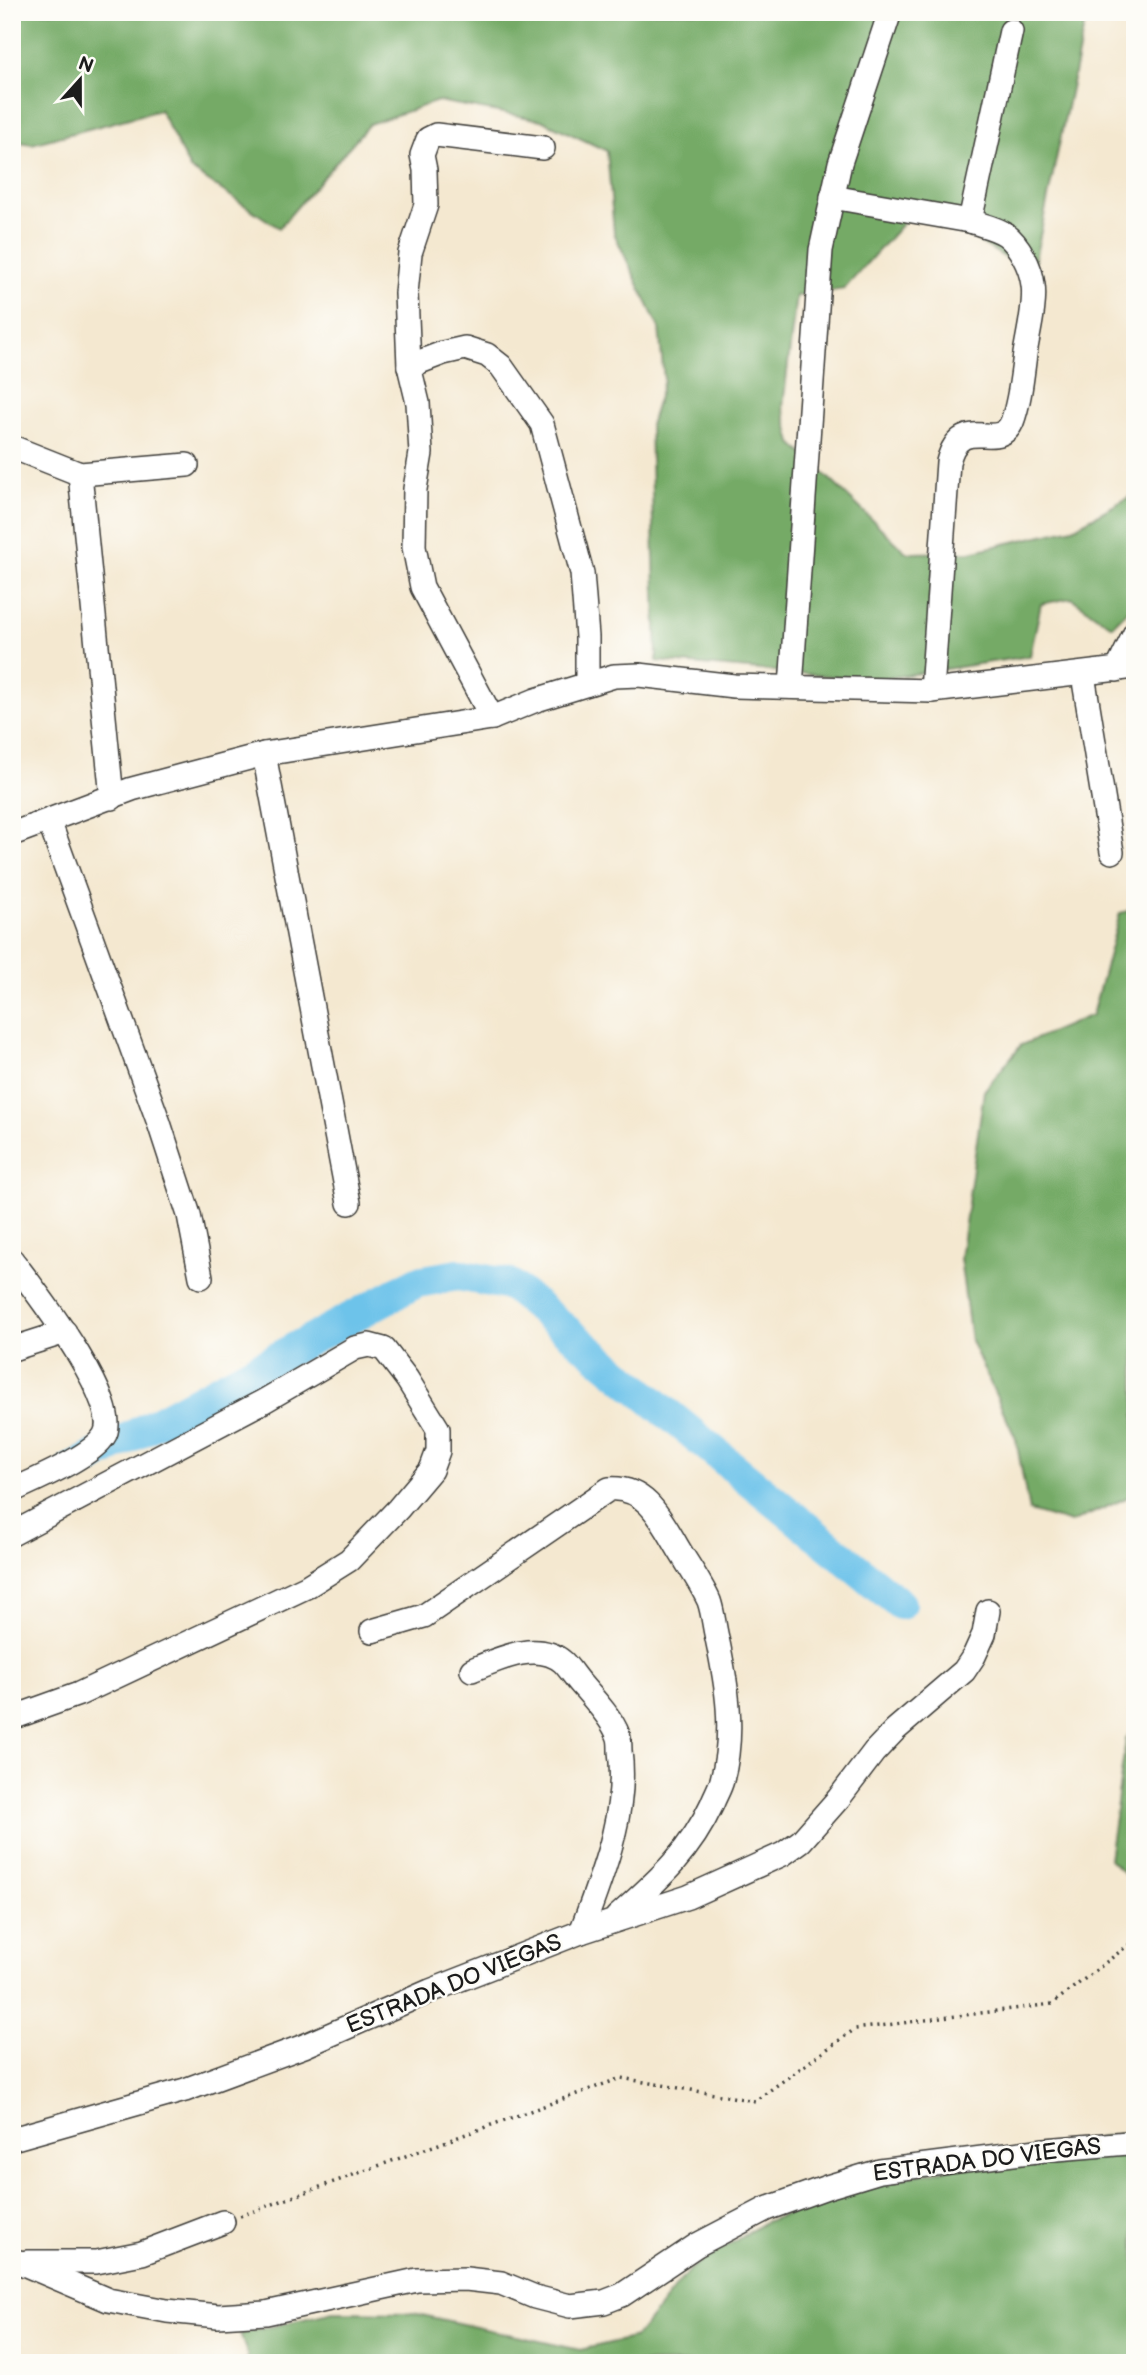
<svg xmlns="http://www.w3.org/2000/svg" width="1147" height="2375" viewBox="0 0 1147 2375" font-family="'Balsamiq Sans',sans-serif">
  <rect width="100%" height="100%" fill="#fdfcf7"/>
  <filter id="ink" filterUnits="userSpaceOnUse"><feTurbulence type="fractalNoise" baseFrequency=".0143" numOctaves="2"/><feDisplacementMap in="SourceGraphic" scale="14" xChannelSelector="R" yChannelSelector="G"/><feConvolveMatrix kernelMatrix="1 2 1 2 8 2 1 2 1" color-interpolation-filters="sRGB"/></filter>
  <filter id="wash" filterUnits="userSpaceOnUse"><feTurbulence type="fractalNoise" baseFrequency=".00686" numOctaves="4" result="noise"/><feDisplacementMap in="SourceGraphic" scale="28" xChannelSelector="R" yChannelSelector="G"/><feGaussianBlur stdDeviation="1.57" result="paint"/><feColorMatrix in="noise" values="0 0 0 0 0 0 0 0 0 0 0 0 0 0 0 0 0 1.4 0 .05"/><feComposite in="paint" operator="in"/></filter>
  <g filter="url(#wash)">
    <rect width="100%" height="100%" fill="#f4e8d0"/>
    <!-- forest -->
    <g fill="#75aa66" stroke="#486341" stroke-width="2">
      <path d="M12,12H1087L1032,274L919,205L844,289L796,296L783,407L792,443L907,553L970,552L1073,528L1135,494V603L1112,626L1071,598L1041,604L1030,656L875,680L657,661L650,425L664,380L659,328L614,233L607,151L541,120L438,101L369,124L279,228L190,169L160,110L32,144L12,141Z"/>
      <path d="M1135,909V1494L1071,1523L1029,1511L1016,1439L971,1341L960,1258L984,1091L1021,1045L1092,1015L1120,913Z"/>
      <path d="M1135,1724V1884L1109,1859L1126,1739Z"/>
      <path d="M1135,2131V2363H243L248,2356L240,2334L333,2312L413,2313L580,2350L636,2337L689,2270L765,2222L862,2186Z"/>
    </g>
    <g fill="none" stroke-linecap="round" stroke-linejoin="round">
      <!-- river -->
      <path stroke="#6dc3ea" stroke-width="32" d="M71,1469L417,1282L458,1275L511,1285L900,1604"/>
    </g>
  </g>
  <g filter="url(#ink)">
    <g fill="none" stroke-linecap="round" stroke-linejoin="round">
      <!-- minor casing -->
      <g stroke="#3c3b37" stroke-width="26">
        <g id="minor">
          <path d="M832,197L970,221C981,225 994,227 1005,234C1019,244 1031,267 1033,285C1036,304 1028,334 1025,354C1022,376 1020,401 1012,422C998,454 961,411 948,462L932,691"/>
          <path d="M970,221L1011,31"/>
          <path d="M409,366L443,353L465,348L487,355L501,366L542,424L582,573L587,637V684"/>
          <path d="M12,447L80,474L187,465"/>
          <path d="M80,474L112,798"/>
          <path d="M1117,670L1135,633"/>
          <path d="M1083,675L1112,852"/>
          <path d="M791,687L821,250L840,163L890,12"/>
          <path d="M492,718L422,587L414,547L415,489L421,453L418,403L409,366L406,293L410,253L426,205L425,170L422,155L428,139L436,135L543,148"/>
          <path d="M264,754L349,1203"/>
          <path d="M49,821L159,1123L189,1215L201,1277"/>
          <path d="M12,834L132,789L264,754L492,718L536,700L614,676L639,675L734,686L932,691L1135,667"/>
          <path d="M12,1260C33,1288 125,1405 104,1436C91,1457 36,1479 12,1491"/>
          <path d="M12,1349L65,1332"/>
          <path d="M12,1534L264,1401L355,1348L369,1345L384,1349L407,1379L438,1429V1451L431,1470L398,1509L349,1560L306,1587L79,1694L12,1718"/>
          <path d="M372,1631L424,1616L609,1489C643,1486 659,1515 674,1541C685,1561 700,1581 709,1601C713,1612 714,1626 717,1638C727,1685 735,1732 722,1780C720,1788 715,1796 712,1804C689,1854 657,1881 617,1917"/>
          <path d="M472,1670C498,1659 538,1640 563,1662C569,1668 574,1676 580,1683C592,1697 612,1718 618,1735C620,1739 620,1746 620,1751C628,1813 602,1875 581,1932"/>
          <path d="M12,2139L185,2090L304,2046L430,1991L581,1932L688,1897L783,1854L801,1841L839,1798L874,1752L895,1730L964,1671L974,1656L984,1634L988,1611"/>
          <path d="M12,2262H19L108,2300L167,2311L218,2316L266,2313L417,2280L466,2279L501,2283L535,2297L570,2306L604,2302L622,2295L697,2245L766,2209L827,2187L880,2171L1045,2150L1128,2143"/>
          <path d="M27,2262H96L142,2253L223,2222"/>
        </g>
      </g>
      <!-- path -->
      <path stroke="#3c3b37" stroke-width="3.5" stroke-dasharray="2 5" stroke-linecap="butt" d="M240,2216L621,2078L755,2101L855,2029L1052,2004L1135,1940"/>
      <!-- minor -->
      <use href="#minor" stroke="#fff" stroke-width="23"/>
    </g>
  </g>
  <g text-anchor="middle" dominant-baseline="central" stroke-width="5" stroke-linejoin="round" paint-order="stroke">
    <!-- street labels -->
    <g font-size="23" fill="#1c1c1c" stroke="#fdfcf7">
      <text transform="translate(454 1984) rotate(-22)">ESTRADA DO VIEGAS</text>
      <text transform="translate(987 2160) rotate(-7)">ESTRADA DO VIEGAS</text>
    </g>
  </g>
  <!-- margin -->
  <rect width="1147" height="2375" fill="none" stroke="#fdfcf7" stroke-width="42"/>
  <!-- north arrow -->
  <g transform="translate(80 80) rotate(21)" stroke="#fdfcf7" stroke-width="5" paint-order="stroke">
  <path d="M0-5L12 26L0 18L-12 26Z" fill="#1c1c1c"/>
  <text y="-10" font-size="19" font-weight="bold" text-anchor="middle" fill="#1c1c1c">N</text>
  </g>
</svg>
